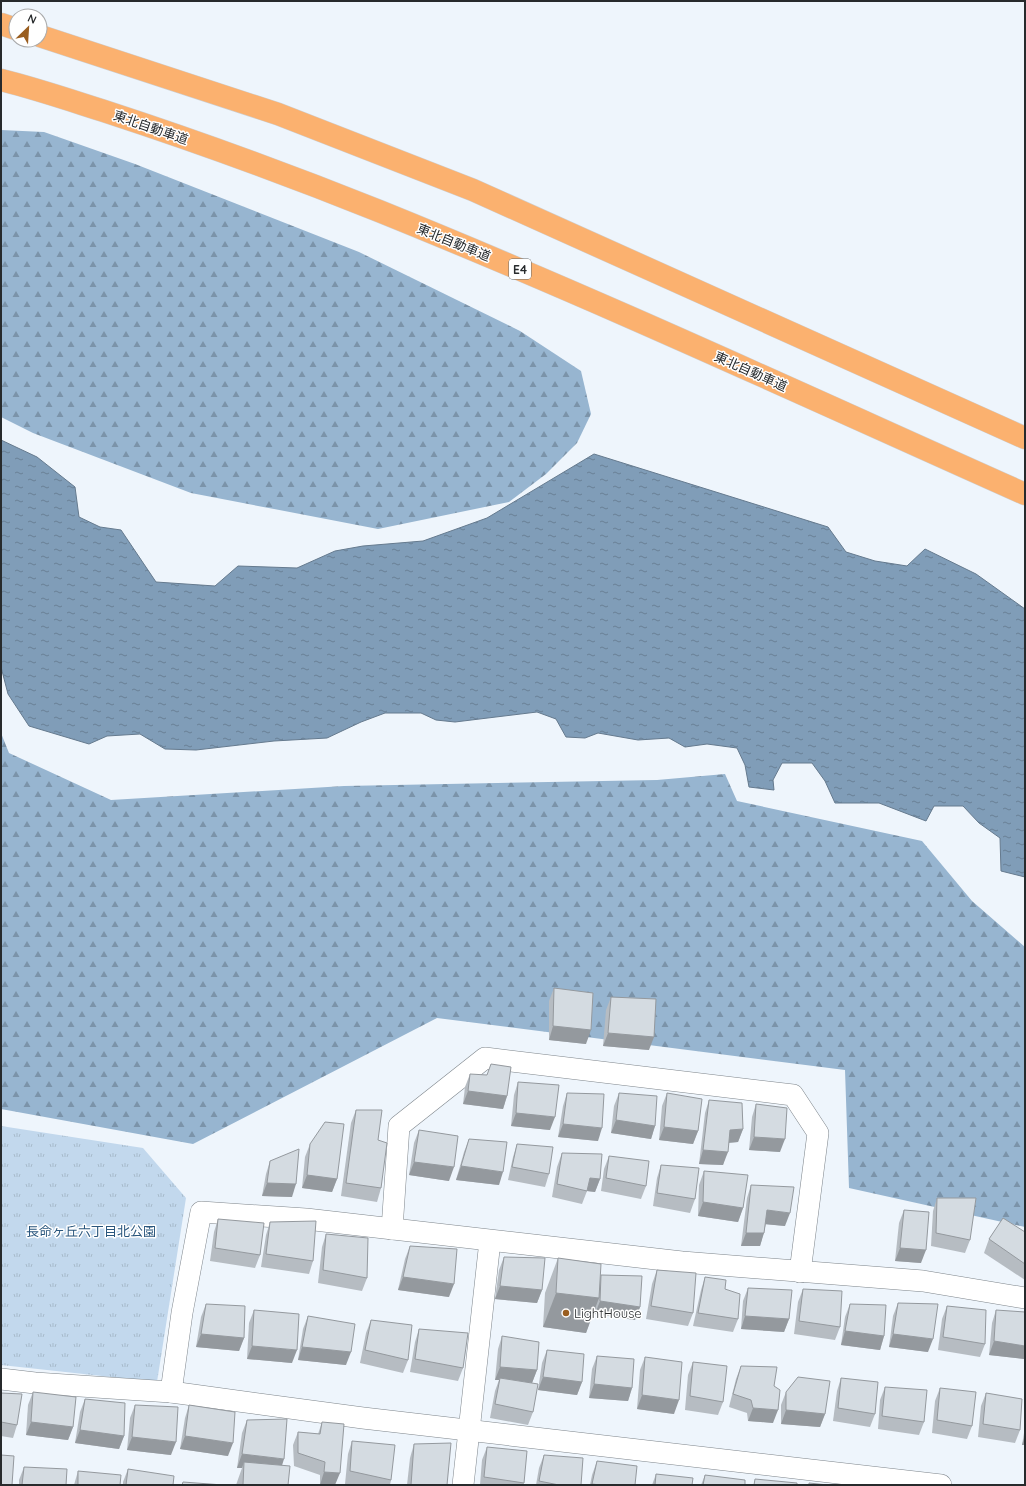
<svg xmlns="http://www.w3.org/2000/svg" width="1026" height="1486" viewBox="0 0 1026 1486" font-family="Quicksand,'Noto Sans JP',sans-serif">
  <defs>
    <pattern id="grass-tufts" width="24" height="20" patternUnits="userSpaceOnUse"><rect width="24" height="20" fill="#c2d8ed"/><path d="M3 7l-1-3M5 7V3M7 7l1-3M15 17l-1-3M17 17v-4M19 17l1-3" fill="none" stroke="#a7bacb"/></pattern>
    <pattern id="forest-firs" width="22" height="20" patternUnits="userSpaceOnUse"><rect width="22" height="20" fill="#97b5d0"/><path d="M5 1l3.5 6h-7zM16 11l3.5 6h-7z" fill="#7b93a9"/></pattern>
    <pattern id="water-ripples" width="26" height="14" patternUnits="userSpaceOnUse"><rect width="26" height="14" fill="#809db8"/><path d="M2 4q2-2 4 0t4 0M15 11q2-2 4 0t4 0" fill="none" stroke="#698096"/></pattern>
  </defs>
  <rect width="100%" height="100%" fill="#eef5fc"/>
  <!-- grass -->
  <path fill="url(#grass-tufts)" d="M1,1126L143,1148L186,1198L157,1382L1,1365Z"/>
  <!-- forest -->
  <g fill="url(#forest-firs)">
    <path d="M1,130L44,132L135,164L359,252L520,331L581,371L591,414L577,443L546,474L509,502L378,529L191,493L33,433L1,417Z"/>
    <path d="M1,733L9,753L111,800L344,786L657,780L725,774L737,801L922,841L972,901L1025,947V1227L849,1188L845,1070L437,1018L193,1144L1,1109Z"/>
  </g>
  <!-- water -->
  <path fill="url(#water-ripples)" stroke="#657a8e" d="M1,440L37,457L75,487L79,517L100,527L121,530L156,582L215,586L238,566L297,568L335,551L363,546L423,541L487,518L594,454L828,527L846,552L875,561L907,566L925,549L976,574L1025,609V877L1001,871L1000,838L979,823L963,806H934L926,821L879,803H835L825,781L812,763H782L773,780L774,790L749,787L745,765L737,748L707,744L685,747L669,738L638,740L598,733L585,738L566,737L556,719L537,712L455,722L436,720L421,713H385L361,722L327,738L274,741L196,750L165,749L140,734L107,736L89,744L29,726L8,694L1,667Z"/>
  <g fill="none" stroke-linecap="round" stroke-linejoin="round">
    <!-- street casing -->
    <g stroke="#7e858b" stroke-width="22">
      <g id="street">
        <path d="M392,1229L399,1126L485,1058L793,1095L818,1133L800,1272"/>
        <path d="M1,1379L35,1383L171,1392L363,1418L941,1485"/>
        <path d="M171,1392L182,1313L201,1212L306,1219L682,1262L923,1281L1025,1298"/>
        <path d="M463,1485L490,1241"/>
      </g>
    </g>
    <!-- highway casing -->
    <g stroke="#cfd0d1" stroke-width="23">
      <g id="highway">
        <path d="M1,24L16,29"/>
        <path d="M40,36L278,114L473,190L1025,438"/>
        <path d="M1,80C37,89 72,101 107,112C199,142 289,175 379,211C597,299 810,398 1025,494"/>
      </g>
    </g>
    <!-- street -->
    <use href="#street" stroke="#fff" stroke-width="21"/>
    <!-- highway -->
    <use href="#highway" stroke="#fbb16f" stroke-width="22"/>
  </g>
  <!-- wall -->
  <g fill="#b6bcc2">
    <path d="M554,988L586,1044L549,1040V1001Z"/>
    <path d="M611,997L649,1050L603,1046L606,1010Z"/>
    <path d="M470,1074L507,1096L503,1109L463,1104L465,1087Z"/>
    <path d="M518,1082L550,1130L511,1126L514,1095Z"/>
    <path d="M567,1093L598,1141L558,1137L563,1106Z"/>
    <path d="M619,1093L655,1126L651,1139L611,1133L614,1106Z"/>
    <path d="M667,1093L698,1131L693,1144L659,1140L662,1106Z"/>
    <path d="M709,1100L743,1129L738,1142L729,1143L723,1165L699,1164L705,1113Z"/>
    <path d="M756,1104L780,1152L749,1150L752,1117Z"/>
    <path d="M356,1110L378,1140L381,1188L377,1202L341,1196L351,1123Z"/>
    <path d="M419,1130L449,1181L409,1175L414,1143Z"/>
    <path d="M469,1139L499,1185L456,1180L464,1152Z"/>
    <path d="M310,1144L337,1179L332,1192L302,1188L305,1157Z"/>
    <path d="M517,1144L549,1174L545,1187L508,1180L513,1157Z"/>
    <path d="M562,1153L600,1179L595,1192L587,1191L582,1204L552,1197L557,1167Z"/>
    <path d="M609,1156L646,1186L641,1199L601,1191L604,1169Z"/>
    <path d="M270,1161L292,1197L262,1196L266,1174Z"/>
    <path d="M661,1165L695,1199L690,1213L653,1206L657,1178Z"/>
    <path d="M704,1171L743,1208L738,1222L698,1216L699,1185Z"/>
    <path d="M751,1185L785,1226L766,1224L760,1246H741L747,1198Z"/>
    <path d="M937,1198L970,1240L965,1253L931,1246L933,1211Z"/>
    <path d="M904,1210L921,1263L895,1261L899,1223Z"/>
    <path d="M218,1219L260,1255L255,1268L210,1261L214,1232Z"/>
    <path d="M270,1222L313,1261L309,1274L261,1267L266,1235Z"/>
    <path d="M1025,1232V1280L984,1253L989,1239Z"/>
    <path d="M326,1234L367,1278L362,1291L318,1283L322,1247Z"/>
    <path d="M410,1246L449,1297L398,1290L405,1259Z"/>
    <path d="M504,1257L542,1290L537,1303L495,1299L499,1270Z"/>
    <path d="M558,1258L600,1277L640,1307L635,1320L595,1314V1307L586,1333L543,1327L545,1293Z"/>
    <path d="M657,1270L693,1313L688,1326L646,1319L652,1284Z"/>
    <path d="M705,1277L725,1289L738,1319L733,1332L693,1326L701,1290Z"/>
    <path d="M748,1288L789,1319L784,1332L741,1329L743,1301Z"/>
    <path d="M803,1289L840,1327L835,1340L794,1334L798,1302Z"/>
    <path d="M898,1303L928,1352L889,1347L893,1316Z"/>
    <path d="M206,1304L244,1338L239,1351L196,1347L201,1317Z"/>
    <path d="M850,1304L884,1336L880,1350L841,1345L845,1317Z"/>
    <path d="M947,1306L985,1344L980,1357L938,1350L942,1319Z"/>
    <path d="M254,1310L292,1363L247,1359L249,1323Z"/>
    <path d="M996,1310L1024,1359L989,1355L992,1323Z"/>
    <path d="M308,1316L346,1365L298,1360L303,1329Z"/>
    <path d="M371,1320L408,1360L403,1373L360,1363L366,1333Z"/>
    <path d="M419,1329L463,1368L458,1381L410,1372L415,1342Z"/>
    <path d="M502,1336L537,1370L532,1383L533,1412L528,1425L490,1418L495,1391L499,1380H495L498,1349Z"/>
    <path d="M547,1350L582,1382L577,1395L538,1390L542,1363Z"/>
    <path d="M597,1356L632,1388L628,1401L589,1398L592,1369Z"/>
    <path d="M645,1357L674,1414L637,1409L640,1370Z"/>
    <path d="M693,1362L723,1402L718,1415L685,1410L688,1375Z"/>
    <path d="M741,1366L774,1386L773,1423L748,1421L747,1413L729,1407L736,1379Z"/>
    <path d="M841,1378L875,1414L870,1427L833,1421L837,1391Z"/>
    <path d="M885,1387L924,1422L919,1435L878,1429L880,1400Z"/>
    <path d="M940,1388L972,1426L967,1439L932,1433L935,1401Z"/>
    <path d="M33,1392L73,1427L68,1440L26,1435L28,1405Z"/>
    <path d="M786,1392L825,1414L820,1427L781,1424V1405Z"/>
    <path d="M1,1393L17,1425L13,1438L1,1436Z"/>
    <path d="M986,1393L1020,1430L1015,1443L978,1437L981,1406Z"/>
    <path d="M85,1399L124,1436L119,1449L75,1443L80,1412Z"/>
    <path d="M135,1405L171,1455L127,1450L130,1418Z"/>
    <path d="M189,1405L228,1456L180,1449L185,1418Z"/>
    <path d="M247,1420L282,1465L288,1485H236L242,1468H237L242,1433Z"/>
    <path d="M322,1422L335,1485H320V1475L294,1466L293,1445L298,1432L318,1434Z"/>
    <path d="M1025,1427V1445H1022Z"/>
    <path d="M352,1441L391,1480L390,1485H348L345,1484L348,1454Z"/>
    <path d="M414,1444L447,1485H407L410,1458Z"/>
    <path d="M487,1447L524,1483L523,1485H480L482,1460Z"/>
    <path d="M544,1455L581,1485H536L539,1468Z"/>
    <path d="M597,1461L635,1485H590L592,1475Z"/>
    <path d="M24,1467L66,1485H19V1480Z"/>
    <path d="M128,1469L173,1485H123V1482Z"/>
    <path d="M78,1471L120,1485H74Z"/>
    <path d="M656,1474L692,1485H652Z"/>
    <path d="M705,1475L745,1485H701Z"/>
  </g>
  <!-- shaded-wall -->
  <g fill="#94999e">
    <path d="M553,1026L591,1030L586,1044L549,1040Z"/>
    <path d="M608,1033L654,1037L649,1050L603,1046Z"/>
    <path d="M468,1091L507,1096L503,1109L463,1104Z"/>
    <path d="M516,1113L555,1117L550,1130L511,1126Z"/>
    <path d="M616,1120L655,1126L651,1139L611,1133Z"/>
    <path d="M563,1124L602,1128L598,1141L558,1137Z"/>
    <path d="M664,1127L698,1131L693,1144L659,1140Z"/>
    <path d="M743,1129L738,1142L725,1143L730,1130Z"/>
    <path d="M754,1137L785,1139L780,1152L749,1150Z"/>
    <path d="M703,1150L728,1152L723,1165L699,1164Z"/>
    <path d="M414,1162L454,1167L449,1181L409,1175Z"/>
    <path d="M461,1166L503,1172L499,1185L456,1180Z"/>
    <path d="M307,1175L337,1179L332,1192L302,1188Z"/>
    <path d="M590,1178L600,1179L595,1192L587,1191Z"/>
    <path d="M267,1183L296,1184L292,1197L262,1196Z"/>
    <path d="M703,1202L743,1208L738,1222L698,1216Z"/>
    <path d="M767,1210L790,1213L785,1226L763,1224Z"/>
    <path d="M746,1233H764L760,1246H741Z"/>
    <path d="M900,1248L926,1250L921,1263L895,1261Z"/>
    <path d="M403,1277L454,1284L449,1297L398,1290Z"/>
    <path d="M500,1286L542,1290L537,1303L495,1299Z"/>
    <path d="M556,1293L599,1298L586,1333L543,1327Z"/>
    <path d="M600,1301L640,1307L635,1320L595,1314Z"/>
    <path d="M745,1316L789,1319L784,1332L741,1329Z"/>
    <path d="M845,1331L884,1336L880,1350L841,1345Z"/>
    <path d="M201,1334L244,1338L239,1351L196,1347Z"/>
    <path d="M893,1334L933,1339L928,1352L889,1347Z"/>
    <path d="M994,1341L1025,1346V1356L1024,1359L989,1355Z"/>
    <path d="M252,1346L297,1350L292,1363L247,1359Z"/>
    <path d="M302,1347L351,1352L346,1365L298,1360Z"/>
    <path d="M500,1367L537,1370L532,1383L500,1378L499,1380H495Z"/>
    <path d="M543,1377L582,1382L577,1395L538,1390Z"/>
    <path d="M594,1384L632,1388L628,1401L589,1398Z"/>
    <path d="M642,1395L679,1400L674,1414L637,1409Z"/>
    <path d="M753,1408L778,1410L773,1423L748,1421Z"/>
    <path d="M786,1410L825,1414L820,1427L781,1424Z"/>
    <path d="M31,1422L73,1427L68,1440L26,1435Z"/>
    <path d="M80,1430L124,1436L119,1449L75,1443Z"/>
    <path d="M1025,1435V1445H1022Z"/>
    <path d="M185,1436L233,1443L228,1456L180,1449Z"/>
    <path d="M132,1437L176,1442L171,1455L127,1450Z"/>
    <path d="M242,1454L284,1459L280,1472L244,1462L242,1468H237Z"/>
    <path d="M324,1472L340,1473L335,1485H320Z"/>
  </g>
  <!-- building -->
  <g fill="#d4dbe1" stroke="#94999e">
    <path d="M554,988L593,993L591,1030L553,1026Z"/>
    <path d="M611,997L656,999L654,1037L608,1033Z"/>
    <path d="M491,1064L511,1067L507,1096L468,1091L470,1074L487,1075Z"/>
    <path d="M518,1082L559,1085L555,1117L516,1113Z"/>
    <path d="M567,1093L604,1094L602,1128L563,1124Z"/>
    <path d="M619,1093L657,1096L655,1126L616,1120Z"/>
    <path d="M667,1093L702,1099L698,1131L664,1127Z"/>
    <path d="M709,1100L742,1103L743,1129L730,1130L728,1152L703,1150Z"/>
    <path d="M756,1104L787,1108L785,1139L754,1137Z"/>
    <path d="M356,1110H382L378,1140L387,1143L381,1188L346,1183Z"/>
    <path d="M325,1122L344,1124L337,1179L307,1175L310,1144Z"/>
    <path d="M419,1130L458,1136L454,1167L414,1162Z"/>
    <path d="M469,1139L507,1142L503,1172L461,1166Z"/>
    <path d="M517,1144L553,1147L549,1174L512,1167Z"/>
    <path d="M299,1149L296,1184L267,1183L270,1161Z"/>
    <path d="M562,1153L602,1154L600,1179L590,1178L587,1191L557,1184Z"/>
    <path d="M609,1156L649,1161L646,1186L606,1178Z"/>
    <path d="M661,1165L699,1168L695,1199L657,1193Z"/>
    <path d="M704,1171L748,1175L743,1208L703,1202Z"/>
    <path d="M751,1185L794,1187L790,1213L767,1210L764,1233H746Z"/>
    <path d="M937,1198H976L970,1240L936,1233Z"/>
    <path d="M904,1210L929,1212L926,1250L900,1248Z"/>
    <path d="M1003,1218L1025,1232V1264L989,1239Z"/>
    <path d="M218,1219L264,1223L260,1255L215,1248Z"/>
    <path d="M316,1221L313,1261L266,1254L270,1222Z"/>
    <path d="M326,1234L368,1238L367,1278L323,1270Z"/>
    <path d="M410,1246L457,1249L454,1284L403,1277Z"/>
    <path d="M504,1257L545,1258L542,1290L500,1286Z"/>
    <path d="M558,1258L601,1264L599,1298L556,1293Z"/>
    <path d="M657,1270L696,1273L693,1313L651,1306Z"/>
    <path d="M601,1275L642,1276L640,1307L600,1301Z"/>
    <path d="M705,1277L726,1280L725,1289L740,1294L738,1319L698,1313Z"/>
    <path d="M748,1288L792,1290L789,1319L745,1316Z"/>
    <path d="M803,1289L842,1291L840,1327L799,1321Z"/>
    <path d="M898,1303L938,1304L933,1339L893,1334Z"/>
    <path d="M206,1304L245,1306L244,1338L201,1334Z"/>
    <path d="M850,1304L886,1305L884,1336L845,1331Z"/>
    <path d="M947,1306L986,1310L985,1344L943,1337Z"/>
    <path d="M254,1310L299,1314L297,1350L252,1346Z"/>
    <path d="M996,1310L1025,1312V1346L994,1341Z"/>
    <path d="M308,1316L355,1324L351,1352L302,1347Z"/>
    <path d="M371,1320L412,1325L408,1360L365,1350Z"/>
    <path d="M419,1329L468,1333L463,1368L415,1359Z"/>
    <path d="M502,1336L539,1342L537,1370L500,1367Z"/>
    <path d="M547,1350L584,1354L582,1382L543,1377Z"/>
    <path d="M597,1356L634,1359L632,1388L594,1384Z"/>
    <path d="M645,1357L682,1362L679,1400L642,1395Z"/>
    <path d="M693,1362L727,1366L723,1402L690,1396Z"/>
    <path d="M741,1366L777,1367L774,1386L780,1390L778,1410L753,1408L751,1400L733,1394Z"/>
    <path d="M798,1377L830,1381L825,1414L786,1410V1392Z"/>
    <path d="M500,1378L538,1384L533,1412L495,1404Z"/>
    <path d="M841,1378L878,1382L875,1414L838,1408Z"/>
    <path d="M885,1387L927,1390L924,1422L882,1416Z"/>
    <path d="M940,1388L976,1392L972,1426L937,1420Z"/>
    <path d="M33,1392L76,1397L73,1427L31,1422Z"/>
    <path d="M1,1393L22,1394L17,1425L1,1422Z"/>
    <path d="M986,1393L1022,1399L1020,1430L983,1424Z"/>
    <path d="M85,1399L125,1403L124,1436L80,1430Z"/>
    <path d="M135,1405L178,1407L176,1442L132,1437Z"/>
    <path d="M189,1405L235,1412L233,1443L185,1436Z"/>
    <path d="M287,1419L284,1459L242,1454L247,1420Z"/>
    <path d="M322,1422L344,1424L340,1473L324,1472L325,1462L298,1453V1432L320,1434Z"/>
    <path d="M352,1441L395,1445L391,1480L350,1471Z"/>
    <path d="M451,1443L447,1485H411L414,1444Z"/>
    <path d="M487,1447L527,1451L524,1483L484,1477Z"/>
    <path d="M1,1455L14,1456L12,1485H1Z"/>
    <path d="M544,1455L583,1458L581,1485H559L539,1481Z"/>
    <path d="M597,1461L637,1466L635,1485H600L592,1484Z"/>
    <path d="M244,1462L290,1466L288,1485H243Z"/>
    <path d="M24,1467L67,1469L66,1485H22Z"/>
    <path d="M128,1469L174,1476L173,1485H126Z"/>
    <path d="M78,1471L121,1475L120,1485H78Z"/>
    <path d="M656,1474L693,1478L692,1485H655Z"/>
    <path d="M705,1475L745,1480V1485H703Z"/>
    <path d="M755,1479L797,1483V1485H754Z"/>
    <path d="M183,1482L223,1485H182Z"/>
    <path d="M809,1483L828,1485H809Z"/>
  </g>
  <!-- markers -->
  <circle fill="#9a5e20" stroke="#fff" stroke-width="1.5" cx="566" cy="1313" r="4"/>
  <g text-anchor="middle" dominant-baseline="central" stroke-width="3" stroke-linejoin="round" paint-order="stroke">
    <!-- shield labels -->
    <rect fill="#fff" stroke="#686a6b" stroke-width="1" x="509" y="259" width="22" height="20" rx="3"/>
    <g font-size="12" font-weight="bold" fill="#272a2c">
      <text x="520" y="269">E4</text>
    </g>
    <!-- street labels -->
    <g font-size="13" fill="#272a2c" stroke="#fff">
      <text transform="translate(151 127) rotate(19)">東北自動車道</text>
      <text transform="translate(454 242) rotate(22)">東北自動車道</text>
      <text transform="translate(751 371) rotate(24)">東北自動車道</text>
    </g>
    <!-- park labels -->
    <g font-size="13" fill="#29567d" stroke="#fff">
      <text x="91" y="1231">長命ヶ丘六丁目北公園</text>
    </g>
    <!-- poi labels -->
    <g font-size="13" fill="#272a2c" stroke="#fff" text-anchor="start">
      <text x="574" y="1313">LightHouse</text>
    </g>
  </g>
  <!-- border -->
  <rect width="1026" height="1486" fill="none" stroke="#272a2c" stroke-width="4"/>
  <!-- north arrow -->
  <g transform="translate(28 28) rotate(25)"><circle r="19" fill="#ffffff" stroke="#a9aaab"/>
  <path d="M0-3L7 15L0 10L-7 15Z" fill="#9a5e20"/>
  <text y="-6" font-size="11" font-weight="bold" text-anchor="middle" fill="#272a2c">N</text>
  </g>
</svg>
